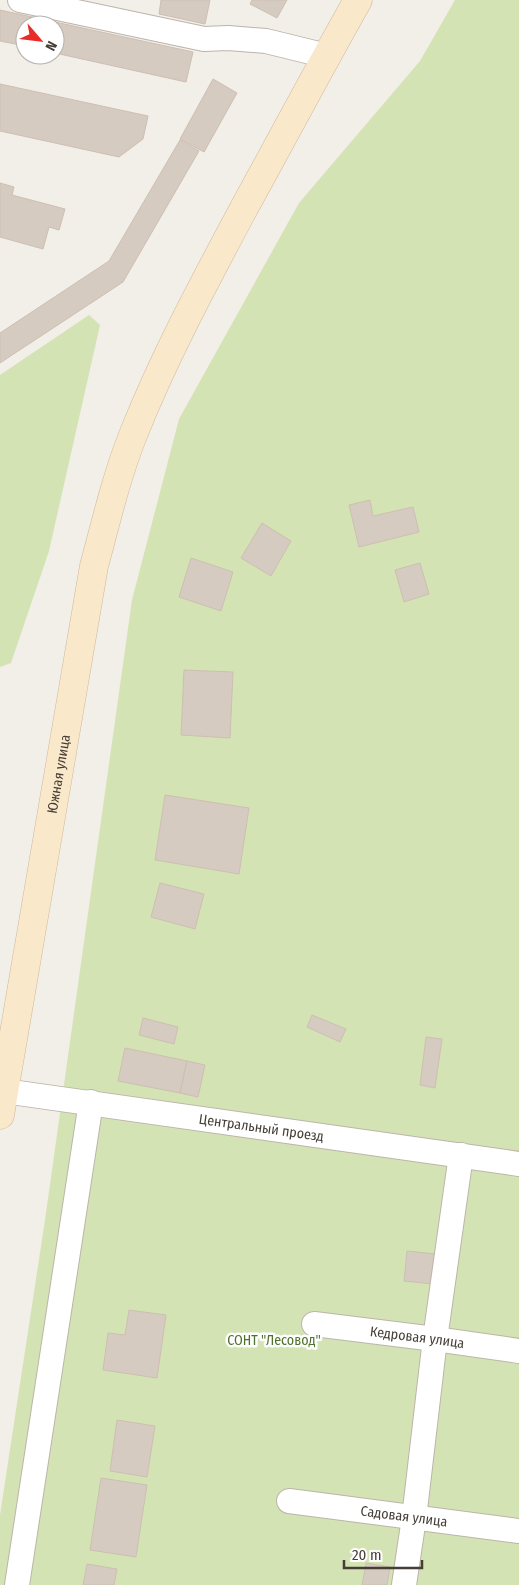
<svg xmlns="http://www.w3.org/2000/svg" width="519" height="1585" viewBox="0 0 519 1585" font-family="'Fira Sans Condensed',sans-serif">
  <rect width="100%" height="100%" fill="#f2eee8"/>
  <!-- green -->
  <g fill="#d4e3b4">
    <path d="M455,0H519V1585H0V1515L45,1220L132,600L179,419L299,203L420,61Z"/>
    <path d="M89,315L100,325L49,551L11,663L0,667V375Z"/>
  </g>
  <!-- building -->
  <g fill="#d6cbc1" stroke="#cdbfb2">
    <path d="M161,0H210L205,24L159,14Z"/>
    <path d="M252,0H287L277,18L250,4Z"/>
    <path d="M0,10L193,52L186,82L55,53V25H25V46L0,41Z"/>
    <path d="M213,79L237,93L204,152L180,139Z"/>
    <path d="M0,84L148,116L143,139L119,157L0,131Z"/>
    <path d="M180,140L199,151L123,282L0,363V333L109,261Z"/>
    <path d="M0,183L14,187L12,195L65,209L59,230L49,227L43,249L0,237Z"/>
    <path d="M370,500L373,516L413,507L419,532L359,547L349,505Z"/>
    <path d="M262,523L291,541L271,576L241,558Z"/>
    <path d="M191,558L233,572L221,611L179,597Z"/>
    <path d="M420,563L429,594L404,602L395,570Z"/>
    <path d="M184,670L233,672L230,738L181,735Z"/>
    <path d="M165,795L249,808L239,874L155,860Z"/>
    <path d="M160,883L204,894L195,929L151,917Z"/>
    <path d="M312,1015L346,1029L340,1042L307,1027Z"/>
    <path d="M143,1018L178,1027L174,1044L139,1035Z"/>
    <path d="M426,1037L442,1039L435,1088L420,1085Z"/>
    <path d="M125,1048L187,1061L180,1093L118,1081Z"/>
    <path d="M187,1061L205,1065L198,1097L180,1093Z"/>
    <path d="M407,1251L436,1254L433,1284L404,1281Z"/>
    <path d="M129,1310L166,1315L157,1378L103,1370L108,1333L125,1335Z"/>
    <path d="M117,1420L155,1426L147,1477L110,1471Z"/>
    <path d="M101,1478L147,1485L136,1557L90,1550Z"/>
    <path d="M366,1563L390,1567L387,1585H362Z"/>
    <path d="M87,1564L117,1569L114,1585H83Z"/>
  </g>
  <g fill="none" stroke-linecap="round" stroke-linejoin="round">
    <!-- street casing -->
    <g stroke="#bdb4ab" stroke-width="26">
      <g id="street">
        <path d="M20,0L204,39L228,38L266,41L327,56"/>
        <path id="s1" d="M4,1091L519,1164"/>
        <path id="s2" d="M314,1324L435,1339L519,1351"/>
        <path id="s3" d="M289,1501L519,1531"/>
        <path d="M17,1585L91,1102"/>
        <path d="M404,1585L414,1518L435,1339L461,1155"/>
      </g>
    </g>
    <!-- secondary casing -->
    <g stroke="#ceba9a" stroke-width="29">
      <g id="secondary">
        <path id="s4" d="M0,1115L94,566C106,522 116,478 133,435C164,357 204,283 244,208C282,139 319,69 358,0"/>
      </g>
    </g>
    <!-- street -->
    <use href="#street" stroke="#fff" stroke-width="24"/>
    <!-- secondary -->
    <use href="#secondary" stroke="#fae8ca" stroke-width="28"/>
  </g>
  <g text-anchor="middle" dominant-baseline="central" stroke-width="5" stroke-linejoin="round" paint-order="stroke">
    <!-- street labels -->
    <g font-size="14" fill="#453e37" stroke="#fff">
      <text stroke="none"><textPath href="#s4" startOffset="346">Южная улица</textPath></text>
      <text stroke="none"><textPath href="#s1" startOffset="260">Центральный проезд</textPath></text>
      <text stroke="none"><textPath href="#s2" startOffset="104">Кедровая улица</textPath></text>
      <text stroke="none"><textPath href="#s3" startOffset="116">Садовая улица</textPath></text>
    </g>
    <!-- park labels -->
    <g font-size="14" fill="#51722f" stroke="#fff">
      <text x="274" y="1340">СОНТ "Лесовод"</text>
    </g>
  </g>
  <!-- north arrow -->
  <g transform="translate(40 40) rotate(118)"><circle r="24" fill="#ffffff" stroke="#b5b2af"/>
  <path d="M0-4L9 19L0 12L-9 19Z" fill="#e82d29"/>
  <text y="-8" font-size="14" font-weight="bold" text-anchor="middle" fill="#453e37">N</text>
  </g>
  <!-- scale -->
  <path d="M344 1560v8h78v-8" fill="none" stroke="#453e37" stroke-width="2.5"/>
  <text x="352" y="1560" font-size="15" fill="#453e37" stroke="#ffffff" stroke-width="4" paint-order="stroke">20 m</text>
</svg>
